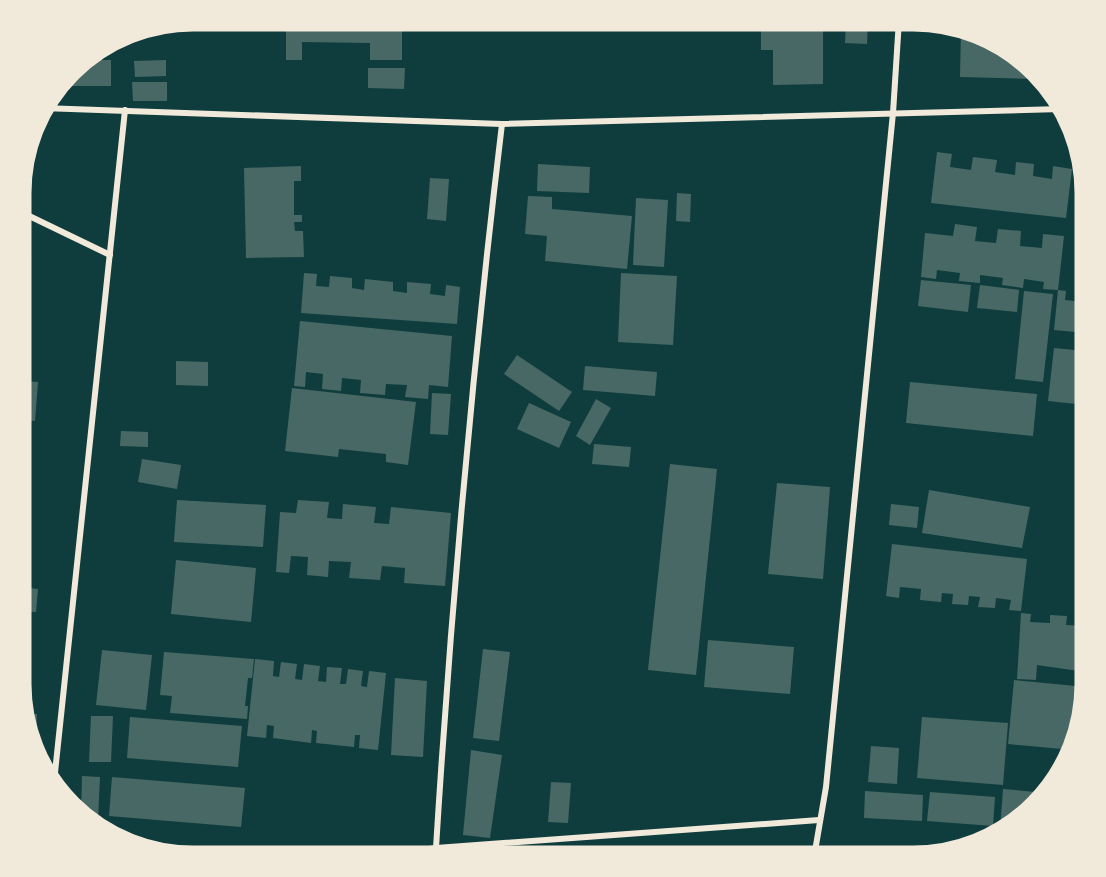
<svg xmlns="http://www.w3.org/2000/svg" width="1106" height="877" viewBox="0 0 1106 877" font-family="'PT Sans Narrow',sans-serif">
  <rect width="100%" height="100%" fill="#0f3d3e"/>
  <!-- building -->
  <g fill="#486865">
    <path d="M286,20H402V60H370V43L302,42V60H286Z"/>
    <path d="M774,20H823V84L773,85V50H761V23H774Z"/>
    <path d="M846,20H868L867,44L845,43Z"/>
    <path d="M961,29L979,33L1028,63L1039,79L960,77Z"/>
    <path d="M84,60H111V86H60Z"/>
    <path d="M166,60V76L135,77L134,61Z"/>
    <path d="M368,68H405L404,89L368,88Z"/>
    <path d="M132,82H167V101H133Z"/>
    <path d="M937,152L952,154L950,167L971,170L973,157L997,160L995,172L1015,175L1016,162L1034,164L1033,176L1052,179L1053,166L1072,169L1066,218L931,203Z"/>
    <path d="M538,164L590,167L589,193L537,191Z"/>
    <path d="M301,166V181H294V215H302V222H294L295,231H303L304,257L246,258L244,168Z"/>
    <path d="M430,178L449,179L446,221L427,219Z"/>
    <path d="M677,193L691,194L690,222L676,221Z"/>
    <path d="M528,196L552,197V209L632,216L627,269L545,261L547,236L525,234Z"/>
    <path d="M636,198L668,200L664,267L633,265Z"/>
    <path d="M955,224L977,227L975,241L996,243L998,229L1021,231L1020,246L1042,248L1043,234L1064,236L1058,290L1066,291L1065,300L1083,302L1084,293H1086V333L1054,330L1058,290L1043,289L1044,282L1024,279L1023,288L1002,285L1003,278L980,275V283L959,281L960,273L937,270L936,279L921,277L925,233L953,236Z"/>
    <path d="M304,273L317,274L316,286L329,287L330,276L352,278V288L364,290L365,279L393,282V291L407,293V282L431,284L430,294L445,296L446,285L460,287L457,324L301,313Z"/>
    <path d="M621,273L677,276L673,345L618,342Z"/>
    <path d="M921,280L971,285L968,312L918,306Z"/>
    <path d="M980,285L1019,290L1017,312L977,308Z"/>
    <path d="M1024,291L1053,294L1043,382L1015,379Z"/>
    <path d="M300,321L452,336L448,387L429,385L428,399L405,397L407,385L386,384L385,395L360,393L361,380L342,378L341,391L322,389L323,374L306,372L305,387L294,386Z"/>
    <path d="M1054,348L1086,351V405L1048,401Z"/>
    <path d="M517,355L572,392L559,411L504,374Z"/>
    <path d="M176,361L208,362V386L176,385Z"/>
    <path d="M585,366L657,372L655,396L583,390Z"/>
    <path d="M21,381L38,382L35,421L20,420Z"/>
    <path d="M910,382L1037,394L1033,436L906,423Z"/>
    <path d="M292,388L416,402L408,465L386,462V454L339,449L338,457L285,451Z"/>
    <path d="M432,393L451,394L448,435L430,434Z"/>
    <path d="M596,399L611,408L590,445L576,436Z"/>
    <path d="M529,403L571,422L559,448L517,429Z"/>
    <path d="M121,431L148,432V447L120,446Z"/>
    <path d="M594,444L631,447L629,467L592,464Z"/>
    <path d="M20,453L30,454L28,496H20Z"/>
    <path d="M142,459L181,465L177,489L138,482Z"/>
    <path d="M670,464L717,469L696,675L648,670Z"/>
    <path d="M777,483L830,487L823,579L768,574Z"/>
    <path d="M929,490L1030,507L1022,548L922,533Z"/>
    <path d="M177,500L266,505L263,547L174,542Z"/>
    <path d="M298,500L329,502L327,518L342,519L343,504L376,507L374,523L389,524L391,507L451,513L445,586L404,583L405,568L382,566L380,580L349,578L351,562L329,561L328,577L307,575L308,557L291,556L289,573L276,572L280,512L296,513Z"/>
    <path d="M891,504L919,507L917,528L889,525Z"/>
    <path d="M892,544L1027,559L1021,611L1009,610L1011,600L996,598L995,608L978,607L980,597L969,596L968,605L952,604L953,594L942,593L941,602L920,600L921,589L900,587L899,598L886,596Z"/>
    <path d="M176,560L256,568L251,622L171,614Z"/>
    <path d="M20,587L38,589L36,612L20,611Z"/>
    <path d="M1021,613L1031,614L1030,622L1050,623V615L1067,616L1066,625L1086,626V672L1037,665L1036,680L1017,679Z"/>
    <path d="M708,640L794,647L790,694L704,687Z"/>
    <path d="M483,649L510,652L499,741L473,738Z"/>
    <path d="M102,650L152,655L146,710L96,705Z"/>
    <path d="M164,652L254,659L252,678H248L245,706H248L247,719L170,713L172,696L160,695Z"/>
    <path d="M255,659L274,661L273,676L279,677L281,662L297,664L295,679L302,680L304,664L320,666L318,681L326,682L327,667L342,668L340,684H346L348,669L363,671L361,686L367,687L369,671L386,673L378,750L359,748L360,735H355L354,747L316,743L317,731L312,730L311,743L273,738L274,726L267,725L266,738L247,736Z"/>
    <path d="M395,678L427,681L423,757L391,755Z"/>
    <path d="M1014,680L1086,687L1073,750L1008,744Z"/>
    <path d="M25,714H37L36,734H30Z"/>
    <path d="M91,716H113L111,762H89Z"/>
    <path d="M130,717L242,726L238,767L127,758Z"/>
    <path d="M922,717L1008,723L1003,785L917,778Z"/>
    <path d="M871,746L899,748L897,784L868,782Z"/>
    <path d="M471,750L502,755L490,838L463,835Z"/>
    <path d="M82,776L100,777L98,820L87,819L81,815Z"/>
    <path d="M112,777L245,788L241,827L109,816Z"/>
    <path d="M551,782L571,783L568,823L548,822Z"/>
    <path d="M1003,789L1047,793L1043,799L1000,830Z"/>
    <path d="M865,791L923,795L922,821L864,818Z"/>
    <path d="M930,792L995,797L993,826L927,821Z"/>
    <path d="M120,840L157,841V851L127,844Z"/>
  </g>
  <g fill="none" stroke-linecap="round" stroke-linejoin="round">
    <!-- minor -->
    <g stroke="#f1e9da" stroke-width="6">
      <path d="M42,108L502,124L1061,109"/>
      <path d="M21,212L110,255"/>
      <path d="M54,782L125,110"/>
      <path d="M436,848C451,606 473,365 502,124"/>
      <path d="M373,857L436,848L819,820"/>
      <path d="M814,857L826,787L893,113L899,20"/>
    </g>
  </g>
  <!-- crop -->
  <path d="M0 0H1106V877H0ZM193 30H913A163 163 0 0 1 1076 193V684A163 163 0 0 1 913 847H193A163 163 0 0 1 30 684V193A163 163 0 0 1 193 30Z" fill="#f1e9da" fill-rule="evenodd"/>
  <path fill="none" stroke="#f1e9da" stroke-width="3" d="M193 30H913A163 163 0 0 1 1076 193V684A163 163 0 0 1 913 847H193A163 163 0 0 1 30 684V193A163 163 0 0 1 193 30Z"/>
</svg>
